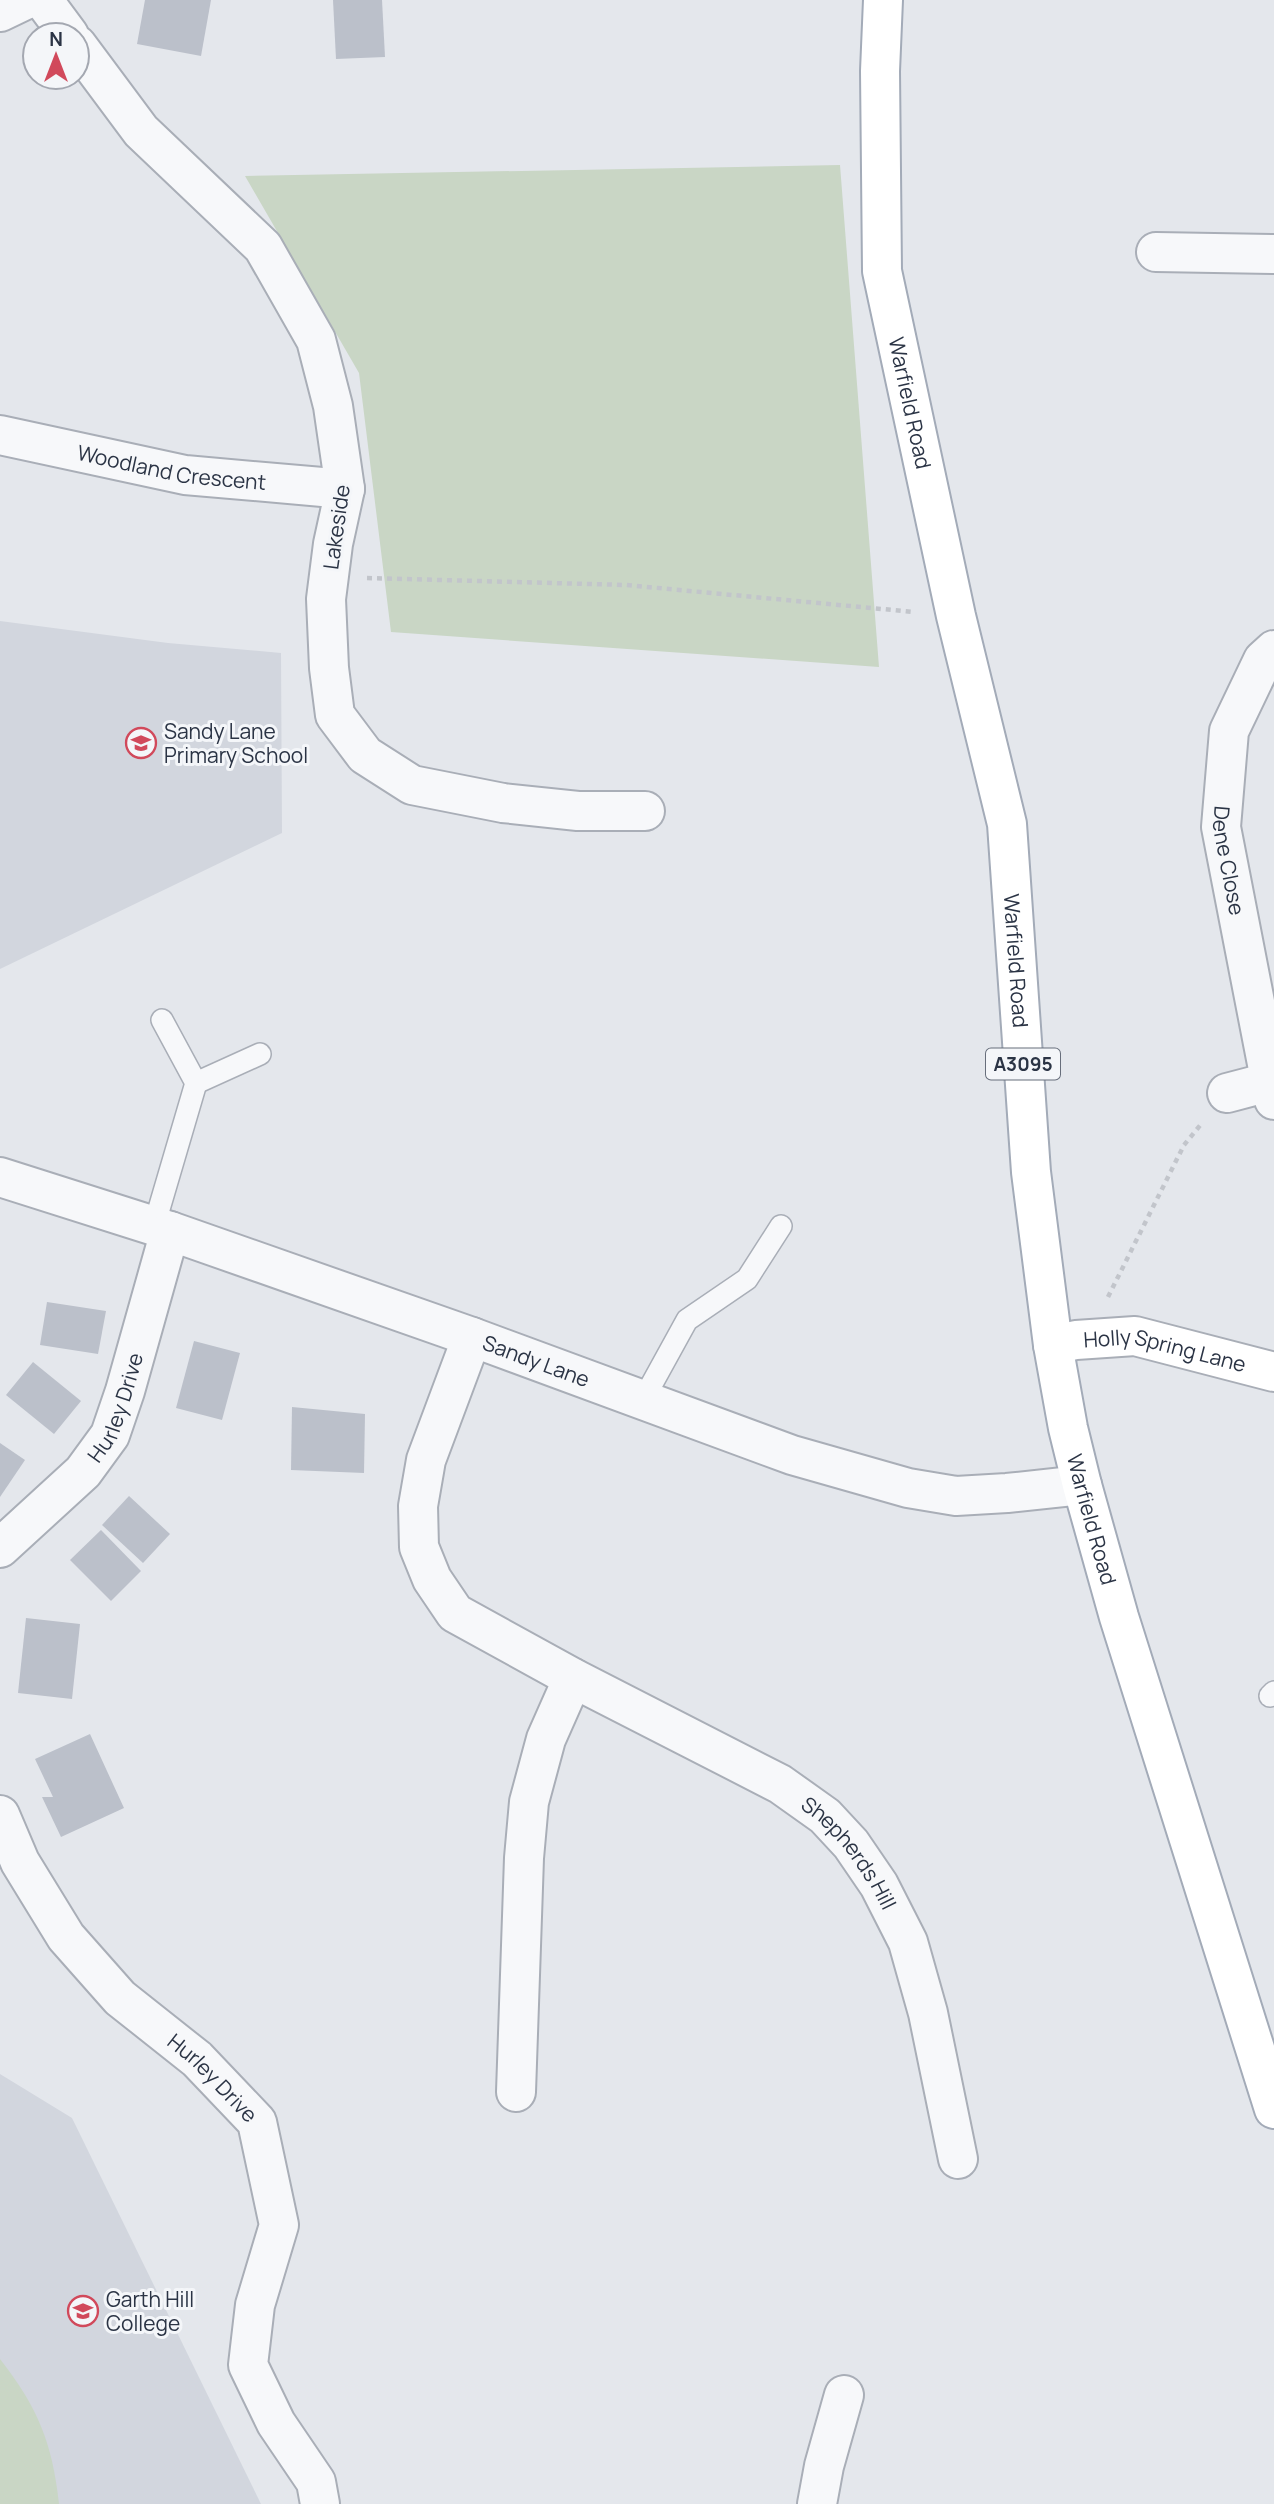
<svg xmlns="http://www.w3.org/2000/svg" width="1274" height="2504" viewBox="0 0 1274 2504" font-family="Manrope,sans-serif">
  <rect width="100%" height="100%" fill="#e4e7ec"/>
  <!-- built -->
  <g fill="#d2d6de">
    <path d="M0,621L168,643L281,653L282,833L0,969Z"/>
    <path d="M0,2074L72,2118L261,2504H0Z"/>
  </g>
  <!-- green -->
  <g fill="#c9d6c5">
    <path d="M840,165L879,667L391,632L359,373L245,176Z"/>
    <path d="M0,2359C38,2408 52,2442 59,2504H0Z"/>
  </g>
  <!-- building -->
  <g fill="#bbc0ca">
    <path d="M145,0H211L201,56L137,44Z"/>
    <path d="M333,0H382L385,57L336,59Z"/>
    <path d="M47,1302L106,1311L98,1354L40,1345Z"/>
    <path d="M194,1341L240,1353L222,1420L176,1408Z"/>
    <path d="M33,1362L81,1401L54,1434L6,1395Z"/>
    <path d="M292,1407L365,1414L364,1473L291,1470Z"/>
    <path d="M0,1443L25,1460L0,1497Z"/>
    <path d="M129,1496L170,1534L143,1563L102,1525Z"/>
    <path d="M101,1530L141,1571L111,1601L70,1560Z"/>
    <path d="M26,1618L80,1624L72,1699L18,1693Z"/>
    <path d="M90,1734L124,1808L61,1837L42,1797H53L35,1759Z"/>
  </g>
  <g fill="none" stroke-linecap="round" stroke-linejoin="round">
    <!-- lane casing -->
    <g stroke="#a9aeb7" stroke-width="24">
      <g id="lane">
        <path d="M196,1083L260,1054"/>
        <path d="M154,1226L196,1083L162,1020"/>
        <path d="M643,1400L687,1320L747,1279L781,1226"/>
        <path d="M1270,1696L1274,1692"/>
      </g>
    </g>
    <!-- street casing -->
    <g stroke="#a9aeb7" stroke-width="42">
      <g id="street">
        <path d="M43,0L69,35"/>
        <path d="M0,12L25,0"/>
        <path d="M77,45L141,131L263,247L316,340L333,406L345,489L333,544L326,599L329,668L335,715L365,755L412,785L503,803L578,811H645"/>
        <path d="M1156,252L1274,254"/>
        <path id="s1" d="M0,435L185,475L345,489"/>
        <path id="s2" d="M1274,650L1263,660L1229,731L1221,827L1274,1100"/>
        <path d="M1227,1093L1269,1082"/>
        <path id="s3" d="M0,1177L170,1231L472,1337L792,1455L908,1488L956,1496L1007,1493L1082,1485"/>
        <path id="s4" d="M472,1337L426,1460L418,1506L419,1547L432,1579L455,1613L573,1678L780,1784L825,1816L851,1844L879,1885L908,1942L928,2013L958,2159"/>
        <path id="s5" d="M0,1548L83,1472L110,1435L125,1391L170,1231"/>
        <path id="s6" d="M0,1815L20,1862L66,1937L120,1998L197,2059L257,2122L279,2225L255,2305L248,2365L276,2423L316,2482L320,2504"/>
        <path d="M516,2092L524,1858L529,1802L546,1739L573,1678"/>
        <path d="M817,2504L824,2466L844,2395"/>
      </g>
    </g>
    <!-- secondary casing -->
    <g stroke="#a9aeb7" stroke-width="42">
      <g id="secondary">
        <path id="s7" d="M1053,1345L1076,1340L1135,1336L1274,1372"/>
      </g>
    </g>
    <!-- primary casing -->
    <g stroke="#a3abb8" stroke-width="42">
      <g id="primary">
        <path id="s8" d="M883,0L880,71L882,271L956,616L1007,824L1031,1172L1053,1345L1068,1428L1082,1485L1119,1617L1274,2109"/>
      </g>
    </g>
    <!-- path -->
    <g stroke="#c2c5cb" stroke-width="4.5" stroke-dasharray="5 5" stroke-linecap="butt">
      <path d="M367,578L626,585L914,612"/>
      <path d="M1108,1297L1184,1145L1202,1123"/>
    </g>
    <!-- lane -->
    <use href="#lane" stroke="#f7f8fa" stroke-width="21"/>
    <!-- street -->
    <use href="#street" stroke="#f7f8fa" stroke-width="38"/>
    <!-- secondary -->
    <use href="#secondary" stroke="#fff" stroke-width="38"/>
    <!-- primary -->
    <use href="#primary" stroke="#fff" stroke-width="38"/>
  </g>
  <!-- icons -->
  <defs>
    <g id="school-ring" transform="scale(1.575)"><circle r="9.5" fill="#f4f6f9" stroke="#d1495b" stroke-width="1.5"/><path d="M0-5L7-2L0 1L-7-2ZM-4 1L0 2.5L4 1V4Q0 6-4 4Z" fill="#d1495b"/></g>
  </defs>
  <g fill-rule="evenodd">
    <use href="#school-ring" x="141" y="743"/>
    <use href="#school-ring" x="83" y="2311"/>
  </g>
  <g text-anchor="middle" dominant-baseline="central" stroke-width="6" stroke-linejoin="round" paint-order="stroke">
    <!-- shield labels -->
    <rect fill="#f4f6f9" stroke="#676e7b" stroke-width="2" x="986" y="1048.5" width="74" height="31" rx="5"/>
    <g font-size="19" font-weight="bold" fill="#2b3445">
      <text x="1023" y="1064">A3095</text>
    </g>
    <!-- street labels -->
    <g font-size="21" fill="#2b3445" stroke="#f4f6f9">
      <text stroke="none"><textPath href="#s8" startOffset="406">Warfield Road</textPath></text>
      <text stroke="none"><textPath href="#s1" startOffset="175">Woodland Crescent</textPath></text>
      <text transform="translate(336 527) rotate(-82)">Lakeside</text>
      <text stroke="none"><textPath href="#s2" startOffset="224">Dene Close</textPath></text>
      <text stroke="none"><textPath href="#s8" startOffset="975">Warfield Road</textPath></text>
      <text stroke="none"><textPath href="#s7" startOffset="114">Holly Spring Lane</textPath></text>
      <text stroke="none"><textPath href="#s3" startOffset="567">Sandy Lane</textPath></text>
      <text stroke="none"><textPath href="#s5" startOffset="186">Hurley Drive</textPath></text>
      <text stroke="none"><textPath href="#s8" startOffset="1540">Warfield Road</textPath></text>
      <text stroke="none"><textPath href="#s4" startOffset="761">Shepherds Hill</textPath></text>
      <text stroke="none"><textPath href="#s6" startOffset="343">Hurley Drive</textPath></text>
    </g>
    <!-- poi labels -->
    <g font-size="21" fill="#2b3445" stroke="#f4f6f9" text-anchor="start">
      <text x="164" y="731">Sandy Lane<tspan x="164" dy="24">Primary School</tspan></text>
      <text x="106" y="2299">Garth Hill<tspan x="106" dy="24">College</tspan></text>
    </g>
  </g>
  <!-- north arrow -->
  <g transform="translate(56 56)"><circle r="33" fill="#f4f6f9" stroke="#a4a8b1" stroke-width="2"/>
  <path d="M0-5L12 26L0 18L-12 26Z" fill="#d1495b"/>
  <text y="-10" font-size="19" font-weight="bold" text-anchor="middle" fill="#2b3445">N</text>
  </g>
</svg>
